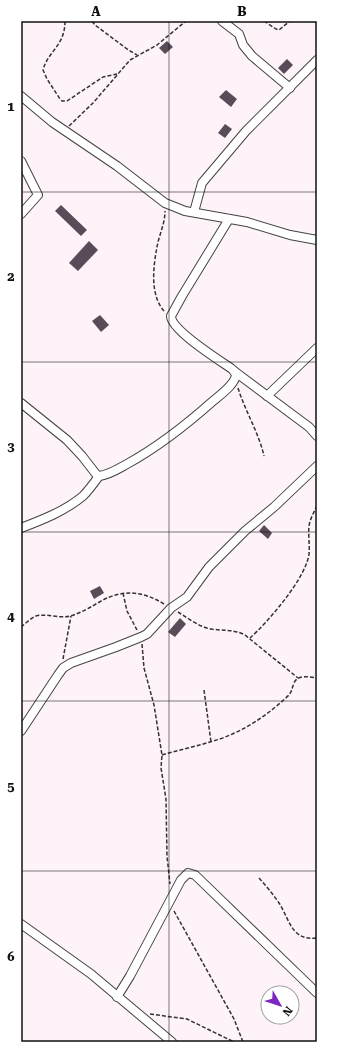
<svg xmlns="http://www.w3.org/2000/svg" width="338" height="1063" viewBox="0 0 338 1063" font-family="'Roboto Serif',serif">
  <rect width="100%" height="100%" fill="#fff3fa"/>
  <!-- building -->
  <g fill="#594c59">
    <path d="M167,41L173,47L165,54L159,48Z"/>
    <path d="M287,59L293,65L284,74L278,68Z"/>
    <path d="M226,90L237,99L231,107L219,97Z"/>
    <path d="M225,124L232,129L225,138L218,133Z"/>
    <path d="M61,205L87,230L81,236L55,211Z"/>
    <path d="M89,241L98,250L78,271L69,263Z"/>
    <path d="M100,315L109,325L101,332L92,321Z"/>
    <path d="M264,525L272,533L268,539L259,531Z"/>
    <path d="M100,586L104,593L94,599L90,591Z"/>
    <path d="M180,618L186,624L175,637L168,632Z"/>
  </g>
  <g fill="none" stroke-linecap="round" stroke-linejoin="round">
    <!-- minor casing -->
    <g stroke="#434343" stroke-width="10">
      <g id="minor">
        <path d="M222,21L239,34L243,45L252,56L290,88"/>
        <path d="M21,96L52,122L117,166L165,203L185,211L247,222L290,235L317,240"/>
        <path d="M21,161L38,195L21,214"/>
        <path d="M194,212L202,183L246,131L317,60"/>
        <path d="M234,371L309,427L317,436"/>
        <path d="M267,396L317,348"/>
        <path d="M21,403L67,440L82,456L96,474L99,476C109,475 118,469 127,464C158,447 186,425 213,401C220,395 236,384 236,374L232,369C219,360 171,330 171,316L182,296L229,219"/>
        <path d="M21,528C42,520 65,511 83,496C89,490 94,483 99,476"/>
        <path d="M21,731L58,675L63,668L71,663L116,647L141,637L147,634L171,608L187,597L209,567L245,531L274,507L317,466"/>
        <path d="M21,924L91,974L172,1042"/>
        <path d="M117,997L130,976L181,880L188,873L195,875L317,993"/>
      </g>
    </g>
    <!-- path -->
    <g stroke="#323232" stroke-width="1.5" stroke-dasharray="4 2" stroke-linecap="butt">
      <path d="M65,21C65,46 48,51 43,70L47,79L60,99L62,101H67L103,77L117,74"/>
      <path d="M92,21L95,25L127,49L137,55"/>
      <path d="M264,21L276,29L279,30L290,21"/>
      <path d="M69,126L93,103L130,60L157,45L186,21"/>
      <path d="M164,311C150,295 153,268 157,247C159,235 165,224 165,211"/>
      <path d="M238,388C245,411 259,433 264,456"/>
      <path d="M123,593L127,611L137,630"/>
      <path d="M178,612C188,618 199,627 211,629C223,631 234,629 245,635L298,678"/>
      <path d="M21,627C26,623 31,618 36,616C47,613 59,619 70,616C81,613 91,607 101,601C123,589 143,591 164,604"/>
      <path d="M250,638C268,622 306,578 309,554C310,545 308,535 309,526C310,519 314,512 317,506"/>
      <path d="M142,644L144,668L154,705L162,755L161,768L166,799L167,856L170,884"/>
      <path d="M63,659L71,616"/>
      <path d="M204,690L211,742"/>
      <path d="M162,755C178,750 194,747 210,742C240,734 267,716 289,695C292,691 292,688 294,683C298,674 309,677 317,678"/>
      <path d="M259,878C266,886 273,894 279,903C290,920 291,941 317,938"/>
      <path d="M174,911L234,1019L243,1042"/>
      <path d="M150,1014L187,1019L234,1042"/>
    </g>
    <!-- minor -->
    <use href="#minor" stroke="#fff" stroke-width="8"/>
  </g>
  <!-- grid -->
  <path fill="none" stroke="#101010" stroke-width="1" stroke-opacity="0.55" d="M169,21V1042M21,192H317M21,362H317M21,532H317M21,701H317M21,871H317"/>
  <!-- border -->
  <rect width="338" height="1063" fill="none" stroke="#ffffff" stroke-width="44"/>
  <!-- north arrow -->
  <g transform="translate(280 1005) rotate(129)"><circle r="19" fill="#ffffff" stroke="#9f9f9f"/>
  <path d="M0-3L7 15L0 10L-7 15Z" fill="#7e25c2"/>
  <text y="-6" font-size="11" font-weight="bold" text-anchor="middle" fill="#101010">N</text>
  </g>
  <rect x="22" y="22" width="294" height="1019" fill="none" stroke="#101010" stroke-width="1.5"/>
  <g font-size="13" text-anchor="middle" font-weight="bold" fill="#101010">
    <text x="96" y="16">A</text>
    <text x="242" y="16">B</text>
    <text x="11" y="111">1</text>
    <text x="11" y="281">2</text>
    <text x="11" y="451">3</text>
    <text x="11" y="621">4</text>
    <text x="11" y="791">5</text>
    <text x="11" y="961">6</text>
  </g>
</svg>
